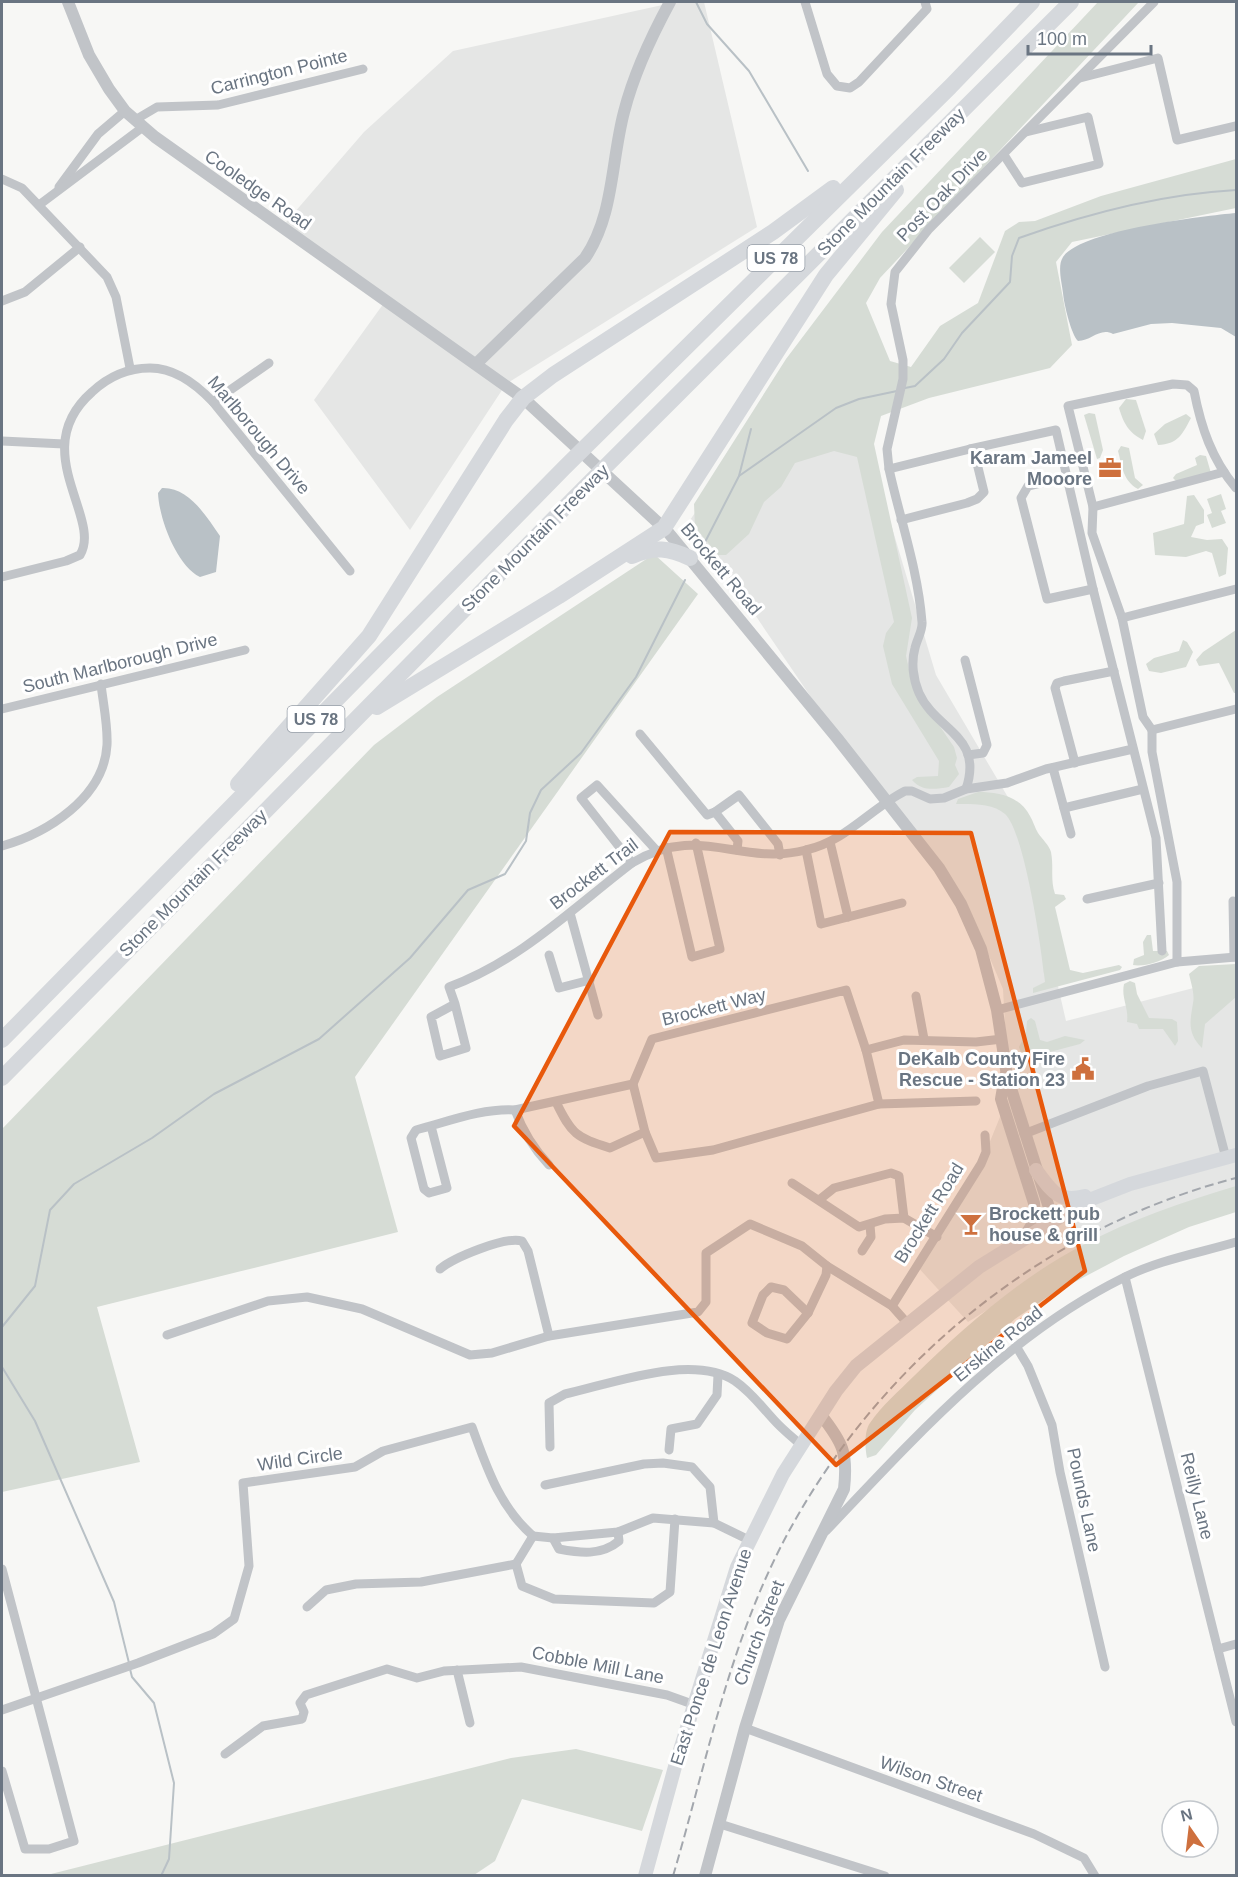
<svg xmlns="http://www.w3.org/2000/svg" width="1238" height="1877" viewBox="0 0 1238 1877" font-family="Helvetica,sans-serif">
  <rect width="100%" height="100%" fill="#f7f7f5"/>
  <!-- built -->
  <g fill="#e5e6e5">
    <path d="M676,2H704L757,227L506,384L410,530L314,400L389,296L281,228L364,132L453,51Z"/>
    <path d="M781,388L867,444L936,675L1019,816L1066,1021L1236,977V1197L1030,1283L968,1322L915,1264L973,1183L1009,1095L1003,989L967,904L832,728L734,584L689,527L688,523Z"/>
  </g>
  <!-- green -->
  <g fill="#d6dcd5">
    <path d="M1098,2H1139L880,278L866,303L890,361L911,367L940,326L978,303L1005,231L1019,222L1035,221L1101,196L1236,159V208L1072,242L1056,262L1072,345L1050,368L929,398L881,416L874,444L912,618L906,656L913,687L954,747L957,758L955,765L959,774L949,787C936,789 922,792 912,780L917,777L938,776L939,761L892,684L883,646L886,633L894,622L857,457L834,451L795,463L781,487L764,502L749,534L726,555H718L695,527L694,504L786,359L882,232Z"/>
    <path d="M980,237L995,252L964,283L949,268Z"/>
    <path d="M1126,399L1136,400L1146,431L1143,440C1128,432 1124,424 1119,408Z"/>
    <path d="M1089,413L1095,414L1103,450L1100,458L1097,459L1084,415Z"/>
    <path d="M1186,414L1191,418C1182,435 1178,444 1158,445L1154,434L1165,424Z"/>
    <path d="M1121,446L1129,448L1135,478L1143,485L1138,489C1123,481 1122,466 1118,451Z"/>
    <path d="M1200,455L1206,456L1211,473L1177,482L1173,478L1176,474L1197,465L1195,458Z"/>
    <path d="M1221,494L1226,509L1221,511L1226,523L1212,528L1207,515L1212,513L1207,499Z"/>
    <path d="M1194,495L1204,510V523L1196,526L1191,537L1207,540L1222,539L1228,548L1226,574L1219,577L1212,553L1206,551L1186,557L1155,555L1153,533L1184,524L1187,496Z"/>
    <path d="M654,554L698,594L355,1077L398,1232L97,1307L140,1462L2,1492V1129L374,745L437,697Z"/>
    <path d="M1236,630V693H1234L1219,663L1199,666L1196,660L1203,652Z"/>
    <path d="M1183,640L1187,642L1193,652L1186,667L1161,673L1149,671L1146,664L1154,658L1179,651Z"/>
    <path d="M978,792C998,792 1020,796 1030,816C1033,821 1035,828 1038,833C1042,839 1049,845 1051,852C1054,868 1050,879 1055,894L1064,895L1066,899L1055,907L1070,970L1083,973L1119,965L1122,967L1120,970L1033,993V988L1045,982L1044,974C1041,945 1024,831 1005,814C993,803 971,804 956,804L958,799Z"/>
    <path d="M1147,935H1151L1153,951H1167L1169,955C1161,962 1143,967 1133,965L1134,959L1144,955L1143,942Z"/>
    <path d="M1236,964V997L1205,1024L1202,1048C1187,1033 1190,1022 1193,1003C1195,994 1191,983 1189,974L1199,966Z"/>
    <path d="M1130,981L1135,983L1137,994L1149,1018L1172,1019L1177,1022L1178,1041L1175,1046L1163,1029H1139L1137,1024L1127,1022C1129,1008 1121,998 1124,984Z"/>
    <path d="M1031,1018L1035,1021L1040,1040L1047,1042L1065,1036L1085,1040L1080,1044L1031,1057L1022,1055L1019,1047L1026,1033L1027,1021Z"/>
    <path d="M1236,1186V1212L1189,1227L1124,1256L1052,1294L1015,1319L915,1410L876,1455L867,1458C865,1449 864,1431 870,1423C882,1405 899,1391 914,1376C964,1327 1021,1277 1083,1245C1131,1219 1184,1202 1236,1186Z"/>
    <path d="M576,1749L663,1770L642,1831L522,1799L495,1861L474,1875H47L511,1758Z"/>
  </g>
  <!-- water -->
  <g fill="#b9c1c6">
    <path d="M1236,213V337L1221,328L1172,323L1151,324L1113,334C1100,327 1091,341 1078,341C1071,334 1064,304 1063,293C1062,283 1057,266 1063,257C1081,230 1204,216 1236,213Z"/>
    <path d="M162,488C189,487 206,516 220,536L216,572L200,577C176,565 159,518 158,493Z"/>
  </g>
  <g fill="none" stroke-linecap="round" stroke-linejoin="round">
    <!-- stream -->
    <g stroke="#b9c1c6" stroke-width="2">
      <path d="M696,2L707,24L749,71L808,171"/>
      <path d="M905,388L915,386L944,359L962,333L1010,282L1012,256L1019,238C1089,213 1163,194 1236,190"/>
      <path d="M739,476L751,429"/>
      <path d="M704,544L739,476L836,408L859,399L897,391"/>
      <path d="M2,1327L35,1286L50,1210L74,1184L152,1138L214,1094L319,1039L410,958L468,890L505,874L526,841L530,813L541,790L581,753L636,677L685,580"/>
      <path d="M2,1367L35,1421L114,1602L129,1663"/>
      <path d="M130,1669L132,1677L154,1703L174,1783L169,1859L161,1876"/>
    </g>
    <!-- minor -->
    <g stroke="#c1c4c8" stroke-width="9">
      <path d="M805,2L827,74L837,86L850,88L859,82L927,9L925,2"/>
      <path d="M1080,78L1158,58L1177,140L1236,126"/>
      <path d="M135,120L157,107L218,105L363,69"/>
      <path d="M1004,155L1022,183L1099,164L1088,117L1026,132"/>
      <path d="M2,179L22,188L107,277L116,297L130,368"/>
      <path d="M59,187L98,134L125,111"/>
      <path d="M39,205L143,127"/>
      <path d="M2,301L25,292L80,247"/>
      <path d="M213,402L269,363"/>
      <path d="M2,441L64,444"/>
      <path d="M970,449L1056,430L1093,589L1156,838L1162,951"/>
      <path d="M889,469L970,449L974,451L984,492L977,499L967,503L901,520"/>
      <path d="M1066,477L1028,486L1021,498L1047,599L1093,589"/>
      <path d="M1236,488C1212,460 1201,427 1194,391L1187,385L1173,384L1068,406L1093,507L1092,533L1122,618L1143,717L1152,730L1236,709"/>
      <path d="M1093,507L1224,472"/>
      <path d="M2,577L66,561L80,555C103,518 26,450 92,392C108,377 127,368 150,368C175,368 197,385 213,402L350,571"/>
      <path d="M1122,618L1236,589"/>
      <path d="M965,660L987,745L983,753L968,755"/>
      <path d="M2,709L245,650"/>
      <path d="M1152,730V752L1177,882V962"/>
      <path d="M640,734L707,815L715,812"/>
      <path d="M1075,763L1055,688L1057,683L1064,681L1114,671"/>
      <path d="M1053,768L1071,834"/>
      <path d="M966,789C984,735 936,731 919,693C913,679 911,662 915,648C917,639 923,630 922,622C918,570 900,519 889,469L887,449L903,379V360L891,304L895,272L929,229L1154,2"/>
      <path d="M1064,808L1143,789"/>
      <path d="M830,842L848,917"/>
      <path d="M2,846C47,833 104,798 107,745C108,725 103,703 101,684"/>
      <path d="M666,847L692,957L720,949L696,843"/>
      <path d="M737,850L738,841L715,812L739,795L778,844L780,855"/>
      <path d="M806,850L821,924L902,903"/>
      <path d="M632,863L581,798L597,785L656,850"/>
      <path d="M1087,899L1159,883"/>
      <path d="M1233,901L1234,957"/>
      <path d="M570,913L598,1015"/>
      <path d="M549,955L559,988L590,980"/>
      <path d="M916,996L924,1039"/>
      <path d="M455,1004L466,1048L440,1056L431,1017L455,1004L449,987C520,961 573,908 632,863C699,822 739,867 806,850C846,841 870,809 905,791H912L930,799L944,798L966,789L1007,783L1046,769L1133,749"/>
      <path d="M997,1010L1177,962L1236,957"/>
      <path d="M633,1084L645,1132"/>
      <path d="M556,1102C572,1135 576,1137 610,1148L645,1132L656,1158L713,1150L879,1104L866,1050"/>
      <path d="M879,1104L976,1101"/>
      <path d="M515,1110C523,1132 533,1148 549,1165"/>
      <path d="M431,1126L447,1188L429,1193L424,1189L411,1138L416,1130C447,1122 482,1108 515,1110L633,1084L652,1039L846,990L866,1050L904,1040L976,1042L1002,1039"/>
      <path d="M1024,1134L1148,1086L1203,1071L1226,1158"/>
      <path d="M792,1183L859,1227L885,1219L904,1218L937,1237"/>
      <path d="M819,1200L834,1188L891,1173L899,1176L904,1218"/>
      <path d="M862,1251L871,1237L870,1225"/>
      <path d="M440,1269C453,1258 505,1236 522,1241L528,1251L549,1336"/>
      <path d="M1125,1277L1236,1722"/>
      <path d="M771,1287L784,1290L808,1313L787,1339L767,1333L752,1323L763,1295Z"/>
      <path d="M892,1306L981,1164L986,1152L985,1135"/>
      <path d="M808,1313L826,1275L827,1266"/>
      <path d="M167,1335L268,1301L307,1297L362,1309L470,1355L492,1353L549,1336L698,1312L706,1302V1253L750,1224L802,1246L827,1266L892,1306L907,1323"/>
      <path d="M1016,1346L1028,1366L1052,1425L1060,1472L1105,1667"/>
      <path d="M550,1447L549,1403L565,1394C611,1384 692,1353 735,1381C751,1392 761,1406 774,1420C782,1429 792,1437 801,1445"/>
      <path d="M669,1450L671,1429L697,1424L717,1395L718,1375"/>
      <path d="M545,1485L644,1464L663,1463L692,1467L710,1487L714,1523"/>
      <path d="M826,1531C915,1437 1006,1336 1123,1278C1158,1260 1199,1253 1236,1242"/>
      <path d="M533,1536L553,1538L618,1532L653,1518L714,1523L749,1540"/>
      <path d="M553,1538L559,1549C580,1553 601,1556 619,1541L618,1532"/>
      <path d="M516,1564L522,1586L554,1599L654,1603L670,1592L675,1519"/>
      <path d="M516,1564L533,1536"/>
      <path d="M2,1569L74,1841L49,1849H25L2,1771"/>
      <path d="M307,1607L326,1590L356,1584L421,1582L516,1564"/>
      <path d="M1218,1649L1236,1644"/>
      <path d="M457,1670L470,1723"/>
      <path d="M2,1710L138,1663L213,1634L234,1619L249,1566L243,1483L355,1467L383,1451L472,1427C487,1468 499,1506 533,1536"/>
      <path d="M745,1728L1034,1834L1084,1858L1095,1876"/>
      <path d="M225,1754L263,1726L302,1719L304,1712L300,1703L306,1695L387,1669L417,1678L444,1671L521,1667L667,1695L695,1705"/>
      <path d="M720,1824L885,1876"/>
    </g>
    <!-- tertiary -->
    <g stroke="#c1c4c8" stroke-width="12">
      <path d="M68,2L89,55L109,89L125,111L155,137L523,398L667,531L837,738L939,868L961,904L981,949L997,1010L1007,1076L1053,1220"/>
      <path d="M476,364L585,258C614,216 611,161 624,112C634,73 651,37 670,2"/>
      <path d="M1005,1076L1001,1099L1034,1203L1035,1220L1023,1239"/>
      <path d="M705,1876L745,1728L779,1620L844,1489C848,1453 843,1443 821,1415"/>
    </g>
    <!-- secondary -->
    <g stroke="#d5d8dc" stroke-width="14">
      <path d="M1036,1170C1052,1191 1057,1203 1085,1196"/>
      <path d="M645,1876L676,1763L737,1567L783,1474L836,1391L856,1366L979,1267L1084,1202L1130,1184L1236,1155"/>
    </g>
    <!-- motorway -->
    <g stroke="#d5d8dc" stroke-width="16">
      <path d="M632,556C654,546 669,548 690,558"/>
      <path d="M377,707L559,596L664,528L826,275L896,190"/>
      <path d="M238,784L369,636L506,420L523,398L553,375L773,232L833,188"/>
      <path d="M2,1040L564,468L950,87L1032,2"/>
      <path d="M2,1078L582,490L1071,2"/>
    </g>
    <!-- rail -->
    <path stroke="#a3a7ad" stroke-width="2" stroke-dasharray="9 4.5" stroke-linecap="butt" d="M673,1876C700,1785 720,1689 756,1601C839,1396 1022,1233 1236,1178"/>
  </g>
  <!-- marked area -->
  <path fill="#e8590c" fill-opacity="0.2" stroke="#e8590c" stroke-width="4.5" stroke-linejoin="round" d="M670,832L971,833L1085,1271L836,1465L514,1126Z"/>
  <!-- icons -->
  <defs>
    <g id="office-bare" transform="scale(1.8)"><path d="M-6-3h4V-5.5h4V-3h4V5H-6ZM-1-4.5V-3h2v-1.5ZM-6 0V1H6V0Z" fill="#ce703e" stroke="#fff" stroke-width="2.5" paint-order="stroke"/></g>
    <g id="civic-bare" transform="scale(1.8)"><path d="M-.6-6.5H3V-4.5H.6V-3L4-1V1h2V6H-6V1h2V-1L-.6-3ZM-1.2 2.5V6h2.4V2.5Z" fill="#ce703e" stroke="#fff" stroke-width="2.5" paint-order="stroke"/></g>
    <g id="bar-bare" transform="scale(1.8)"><path d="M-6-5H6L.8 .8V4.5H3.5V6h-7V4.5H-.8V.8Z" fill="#ce703e" stroke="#fff" stroke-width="2.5" paint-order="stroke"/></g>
  </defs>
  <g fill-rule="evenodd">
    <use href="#office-bare" x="1110" y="468"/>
    <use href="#civic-bare" x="1083" y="1069"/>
    <use href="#bar-bare" x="971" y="1224"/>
  </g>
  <g text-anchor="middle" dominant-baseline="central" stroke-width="6" stroke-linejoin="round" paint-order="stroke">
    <!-- shield labels -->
    <g fill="#fff" stroke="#979ea8" stroke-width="1.5">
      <rect x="747.5" y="245" width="57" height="26" rx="4.5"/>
      <rect x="287.5" y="706" width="57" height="26" rx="4.5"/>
    </g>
    <g font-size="16" font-weight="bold" fill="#6a7582">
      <text x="776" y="258">US 78</text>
      <text x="316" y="719">US 78</text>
    </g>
    <!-- street labels -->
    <g font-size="18" fill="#6a7582" stroke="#fff">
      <text transform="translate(279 72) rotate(-14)">Carrington Pointe</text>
      <text transform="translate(891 182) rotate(-45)">Stone Mountain Freeway</text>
      <text transform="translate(258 190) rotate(35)">Cooledge Road</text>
      <text transform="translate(942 195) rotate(-46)">Post Oak Drive</text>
      <text transform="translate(259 435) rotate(50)">Marlborough Drive</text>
      <text transform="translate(535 538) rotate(-45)">Stone Mountain Freeway</text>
      <text transform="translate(721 569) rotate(50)">Brockett Road</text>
      <text transform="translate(120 663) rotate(-14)">South Marlborough Drive</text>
      <text transform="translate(594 874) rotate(-37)">Brockett Trail</text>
      <text transform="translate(193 883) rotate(-45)">Stone Mountain Freeway</text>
      <text transform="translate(714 1007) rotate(-14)">Brockett Way</text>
      <text transform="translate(929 1213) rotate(-58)">Brockett Road</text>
      <text transform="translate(998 1344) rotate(-39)">Erskine Road</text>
      <text transform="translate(300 1459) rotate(-8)">Wild Circle</text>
      <text transform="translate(1197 1496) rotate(76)">Reilly Lane</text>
      <text transform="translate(1084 1500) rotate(78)">Pounds Lane</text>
      <text transform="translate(759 1633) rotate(-69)">Church Street</text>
      <text transform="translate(711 1657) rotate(-72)">East Ponce de Leon Avenue</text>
      <text transform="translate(598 1665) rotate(11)">Cobble Mill Lane</text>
      <text transform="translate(931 1779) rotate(19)">Wilson Street</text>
    </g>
    <!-- poi labels -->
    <g font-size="18" font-weight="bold" fill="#6a7582" stroke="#fff" text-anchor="end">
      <text x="1092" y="458">Karam Jameel<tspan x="1092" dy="21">Mooore</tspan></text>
      <text x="1065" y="1059">DeKalb County Fire<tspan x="1065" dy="21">Rescue - Station 23</tspan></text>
      <text x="989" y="1214" text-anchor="start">Brockett pub<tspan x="989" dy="21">house &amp; grill</tspan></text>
    </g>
  </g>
  <!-- border -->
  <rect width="1238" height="1877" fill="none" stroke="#6a7582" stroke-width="6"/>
  <!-- north arrow -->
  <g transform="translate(1190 1829) rotate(346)"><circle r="28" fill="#ffffff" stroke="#c3c8cd" stroke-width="1.5"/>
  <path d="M0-4.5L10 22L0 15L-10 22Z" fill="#ce703e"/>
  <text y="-9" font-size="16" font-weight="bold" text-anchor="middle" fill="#6a7582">N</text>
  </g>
  <!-- scale -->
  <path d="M1028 45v9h123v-9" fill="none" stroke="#6a7582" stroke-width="3"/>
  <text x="1037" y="45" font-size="18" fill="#6a7582" stroke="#ffffff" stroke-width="4.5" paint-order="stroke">100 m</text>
</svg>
